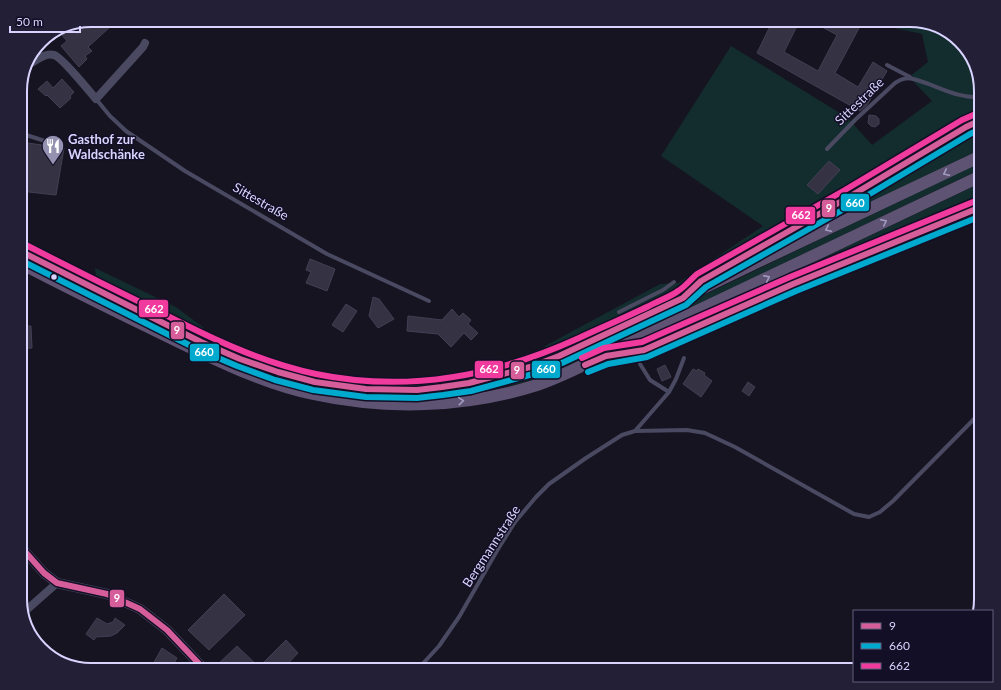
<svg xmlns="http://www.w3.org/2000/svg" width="1001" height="690" viewBox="0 0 1001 690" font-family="Lato,sans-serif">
  <rect width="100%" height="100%" fill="#161421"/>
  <!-- green -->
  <g fill="#132c2d">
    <path d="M897,20H910L950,32L974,59L981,90V120L847,192L642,307L547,351L545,346L660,284L678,283L763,226L661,156L731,46L848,118L872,145L932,101L909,77L928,62L922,34L894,28Z"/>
    <path d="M981,127V149L740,266L905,167Z"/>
    <path d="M981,162V169L578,362L522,383L469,394L416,399L365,397L366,393L415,395L472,389L520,378L575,357Z"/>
    <path d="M981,183V202L691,324L690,321Z"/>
    <path d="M95,268L176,307L204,328L200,334L97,283Z"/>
  </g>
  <!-- building -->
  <g fill="#343243" stroke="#433f54">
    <path d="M92,20H105L110,27L88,47L92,51L85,56L87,59L79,67L61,46L67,41L61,34L70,26L77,34Z"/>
    <path d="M773,20H800L784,52L818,71L837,35L809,20H844L859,28L835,73L858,87L873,62L887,71L867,105L860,111L757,53Z"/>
    <path d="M62,79L74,92L70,96L71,98L60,108L47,95L46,96L38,89L47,81L53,88Z"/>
    <path d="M869,115L876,116L879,119V124L875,127L871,126L868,123Z"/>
    <path d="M20,142L64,148L56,195L20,191Z"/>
    <path d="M829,161L840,170L818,194L807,185Z"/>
    <path d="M310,259L335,269L327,291L306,283L311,272L306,270Z"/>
    <path d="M373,297L379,299L394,319L378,328L369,316Z"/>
    <path d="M346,304L357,311L343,332L332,325Z"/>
    <path d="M452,309L459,317L463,313L471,320L468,324L478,333L471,340L464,333L451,347L438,334L407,331L408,316L442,320Z"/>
    <path d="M20,326H31L32,348L20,349Z"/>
    <path d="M665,365L671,377L662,381L657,369Z"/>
    <path d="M693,369L697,371L698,369L705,373L704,375L712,381L701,397L683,384Z"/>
    <path d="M748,382L755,387L749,396L742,391Z"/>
    <path d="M224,594L245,615L209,650L188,630Z"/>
    <path d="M97,618L107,624L113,622L115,618L125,625L117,633L111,636L96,637L94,640L86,634Z"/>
    <path d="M286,640L298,653L282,670H220L216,666L237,646L259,667Z"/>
    <path d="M162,648L177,658L170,670H144L149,662L153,664Z"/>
  </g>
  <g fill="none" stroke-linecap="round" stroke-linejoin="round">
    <!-- service -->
    <g stroke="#4a4962" stroke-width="4">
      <path d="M887,65L910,77"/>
      <path d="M96,99L110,116L126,131L185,171L327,254L429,301"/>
      <path d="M20,133L48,142"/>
      <path d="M827,149L855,120L895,83C903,78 908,77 917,80C938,86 958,99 981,97"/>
      <path d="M619,312L663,290L674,282"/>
      <path d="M640,364L650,380L669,392"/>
      <path d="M635,431L669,392L676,379L684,358"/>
      <path d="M417,670L439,646L459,617L498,549L515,522L536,497L549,484L586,458L622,435L635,431L687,430L705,433L735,447L854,514L869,517L880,512L893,501L981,412"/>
    </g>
    <!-- minor -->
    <g stroke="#4a4962" stroke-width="8">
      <path d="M31,63C38,59 45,53 54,55C62,57 89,91 96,99L143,47L145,43"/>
      <path d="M20,560L28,555"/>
      <path d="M23,613L57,583"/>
    </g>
    <!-- tertiary -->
    <path stroke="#4a4962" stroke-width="10" d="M20,546L44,573L57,583L107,594L140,609L167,630L205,670"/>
    <!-- primary -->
    <g stroke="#5e5373" stroke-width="12">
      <path d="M20,251C64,273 107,295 151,317C204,343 257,370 316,382C386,396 464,391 532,367C553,359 574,349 594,340C639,320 682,298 726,277C811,237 896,196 981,156"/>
      <path d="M20,263C72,290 125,316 177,341C221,362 265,384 313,394C386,410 465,408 537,385C549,381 560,376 571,371L981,176"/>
      <path d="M697,285L701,281L849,197L966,127L981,120"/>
      <path d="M617,354L644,350L793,284L981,207"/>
    </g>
    <!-- bus-1 casing -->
    <g stroke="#130f26" stroke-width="9">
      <g id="bus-1">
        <path d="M20,251L201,342L240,359L278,372L315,382L366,389L417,390L442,387L469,383L530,367L559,356L683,298L701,281L849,197L966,127L981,120"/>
        <path d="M585,365L606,356L644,350L793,284L981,207"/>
        <path d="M20,546L44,573L57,583L107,594L140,609L167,630L205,670"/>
      </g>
    </g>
    <!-- bus-2 casing -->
    <g stroke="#130f26" stroke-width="9">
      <g id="bus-2">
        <path d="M20,260L197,349L237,366L275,380L313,390L366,397L417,398L443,395L471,391L533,374L562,363L686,305L706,287L853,204L970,134L981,129"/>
        <path d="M588,372L608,364L647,357L796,291L981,216"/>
      </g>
    </g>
    <!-- bus-3 casing -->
    <g stroke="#130f26" stroke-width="9">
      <g id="bus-3">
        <path d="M24,244C67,266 111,288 154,309C206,336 259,362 316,374C407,393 496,376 579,338C603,327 626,317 649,306C658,301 670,297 678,291C685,287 691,279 697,274L845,190L962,120L978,113"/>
        <path d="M582,358L604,348L642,342L790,277L978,200"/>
      </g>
    </g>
    <!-- bus-1 -->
    <use href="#bus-1" stroke="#d55e9a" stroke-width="6"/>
    <!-- bus-2 -->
    <use href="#bus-2" stroke="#00a9ce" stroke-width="6"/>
    <!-- bus-3 -->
    <use href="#bus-3" stroke="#f13a9d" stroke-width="6"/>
  </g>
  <!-- one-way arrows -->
  <defs><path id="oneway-chevron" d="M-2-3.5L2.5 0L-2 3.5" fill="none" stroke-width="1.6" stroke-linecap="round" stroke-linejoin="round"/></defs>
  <g stroke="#a29ac0">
    <use href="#oneway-chevron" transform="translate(946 173) rotate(155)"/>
    <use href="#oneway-chevron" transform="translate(884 222) rotate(-26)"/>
    <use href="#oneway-chevron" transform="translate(828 229) rotate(155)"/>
    <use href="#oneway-chevron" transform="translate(767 278) rotate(-26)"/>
    <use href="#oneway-chevron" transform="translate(461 401) rotate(-5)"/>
  </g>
  <!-- icons -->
  <defs>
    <g id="restaurant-pin" transform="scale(1.15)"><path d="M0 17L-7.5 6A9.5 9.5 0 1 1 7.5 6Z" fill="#9591b1" stroke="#130f26"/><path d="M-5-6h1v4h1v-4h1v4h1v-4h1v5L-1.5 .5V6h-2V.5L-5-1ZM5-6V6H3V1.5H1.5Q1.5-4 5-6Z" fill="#fff"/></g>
  </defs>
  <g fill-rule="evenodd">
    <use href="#restaurant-pin" x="53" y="146"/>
  </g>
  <!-- markers -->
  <circle fill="#d9d4ff" stroke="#130f26" stroke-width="1.5" cx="54" cy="277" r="3.5"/>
  <g text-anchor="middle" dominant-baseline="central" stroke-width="3" stroke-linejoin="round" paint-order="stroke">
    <!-- street labels -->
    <g font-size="13" fill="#d9d4ff" stroke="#130f26">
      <text transform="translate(859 101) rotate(-44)">Sittestraße</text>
      <text transform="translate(261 201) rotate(30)">Sittestraße</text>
      <text transform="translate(491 546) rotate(-57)">Bergmannstraße</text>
    </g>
    <!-- poi labels -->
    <g font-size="13" font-weight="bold" fill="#d9d4ff" stroke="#130f26" text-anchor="start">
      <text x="68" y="139">Gasthof zur<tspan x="68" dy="15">Waldschänke</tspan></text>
    </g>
  </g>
  <!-- crop -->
  <path d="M0 0H1001V690H0ZM91 27H910A64 64 0 0 1 974 91V599A64 64 0 0 1 910 663H91A64 64 0 0 1 27 599V91A64 64 0 0 1 91 27Z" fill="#231f37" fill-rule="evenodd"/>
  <path fill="none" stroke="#d9d4ff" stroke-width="2" d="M91 27H910A64 64 0 0 1 974 91V599A64 64 0 0 1 910 663H91A64 64 0 0 1 27 599V91A64 64 0 0 1 91 27Z"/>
  <g stroke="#130f26" stroke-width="1.5">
    <rect x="840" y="193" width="30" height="19" rx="4" fill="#00a9ce"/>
    <rect x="821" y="199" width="15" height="19" rx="4" fill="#d55e9a"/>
    <rect x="785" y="206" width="31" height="19" rx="4" fill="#f13a9d"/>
    <rect x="138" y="299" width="31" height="19" rx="4" fill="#f13a9d"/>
    <rect x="170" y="321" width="15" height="19" rx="4" fill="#d55e9a"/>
    <rect x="189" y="343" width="31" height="19" rx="4" fill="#00a9ce"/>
    <rect x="531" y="360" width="30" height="19" rx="4" fill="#00a9ce"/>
    <rect x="474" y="360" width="30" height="19" rx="4" fill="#f13a9d"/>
    <rect x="510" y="361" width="15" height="19" rx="4" fill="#d55e9a"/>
    <rect x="109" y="589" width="16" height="19" rx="4" fill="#d55e9a"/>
  </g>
  <g font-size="11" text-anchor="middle" font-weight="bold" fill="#fff">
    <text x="855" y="207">660</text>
    <text x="829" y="212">9</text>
    <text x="801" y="219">662</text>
    <text x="154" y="313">662</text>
    <text x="177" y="334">9</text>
    <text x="204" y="356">660</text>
    <text x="546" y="373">660</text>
    <text x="489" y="373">662</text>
    <text x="517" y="374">9</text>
    <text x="117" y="602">9</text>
  </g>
  <!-- legend -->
  <rect x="853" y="610" width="140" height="72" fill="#130f26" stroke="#625e7d"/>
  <rect x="861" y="623" width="20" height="6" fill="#d55e9a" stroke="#625e7d"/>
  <text x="889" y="630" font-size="12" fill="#d9d4ff">9</text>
  <rect x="861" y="643" width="20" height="6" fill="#00a9ce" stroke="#625e7d"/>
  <text x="889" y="650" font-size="12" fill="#d9d4ff">660</text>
  <rect x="861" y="663" width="20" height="6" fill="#f13a9d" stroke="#625e7d"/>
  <text x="889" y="670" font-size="12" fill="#d9d4ff">662</text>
  <!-- scale -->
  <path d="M10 26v6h70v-6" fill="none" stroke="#d9d4ff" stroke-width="2"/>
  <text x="16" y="26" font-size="12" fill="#d9d4ff" stroke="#130f26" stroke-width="3" paint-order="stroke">50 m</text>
</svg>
